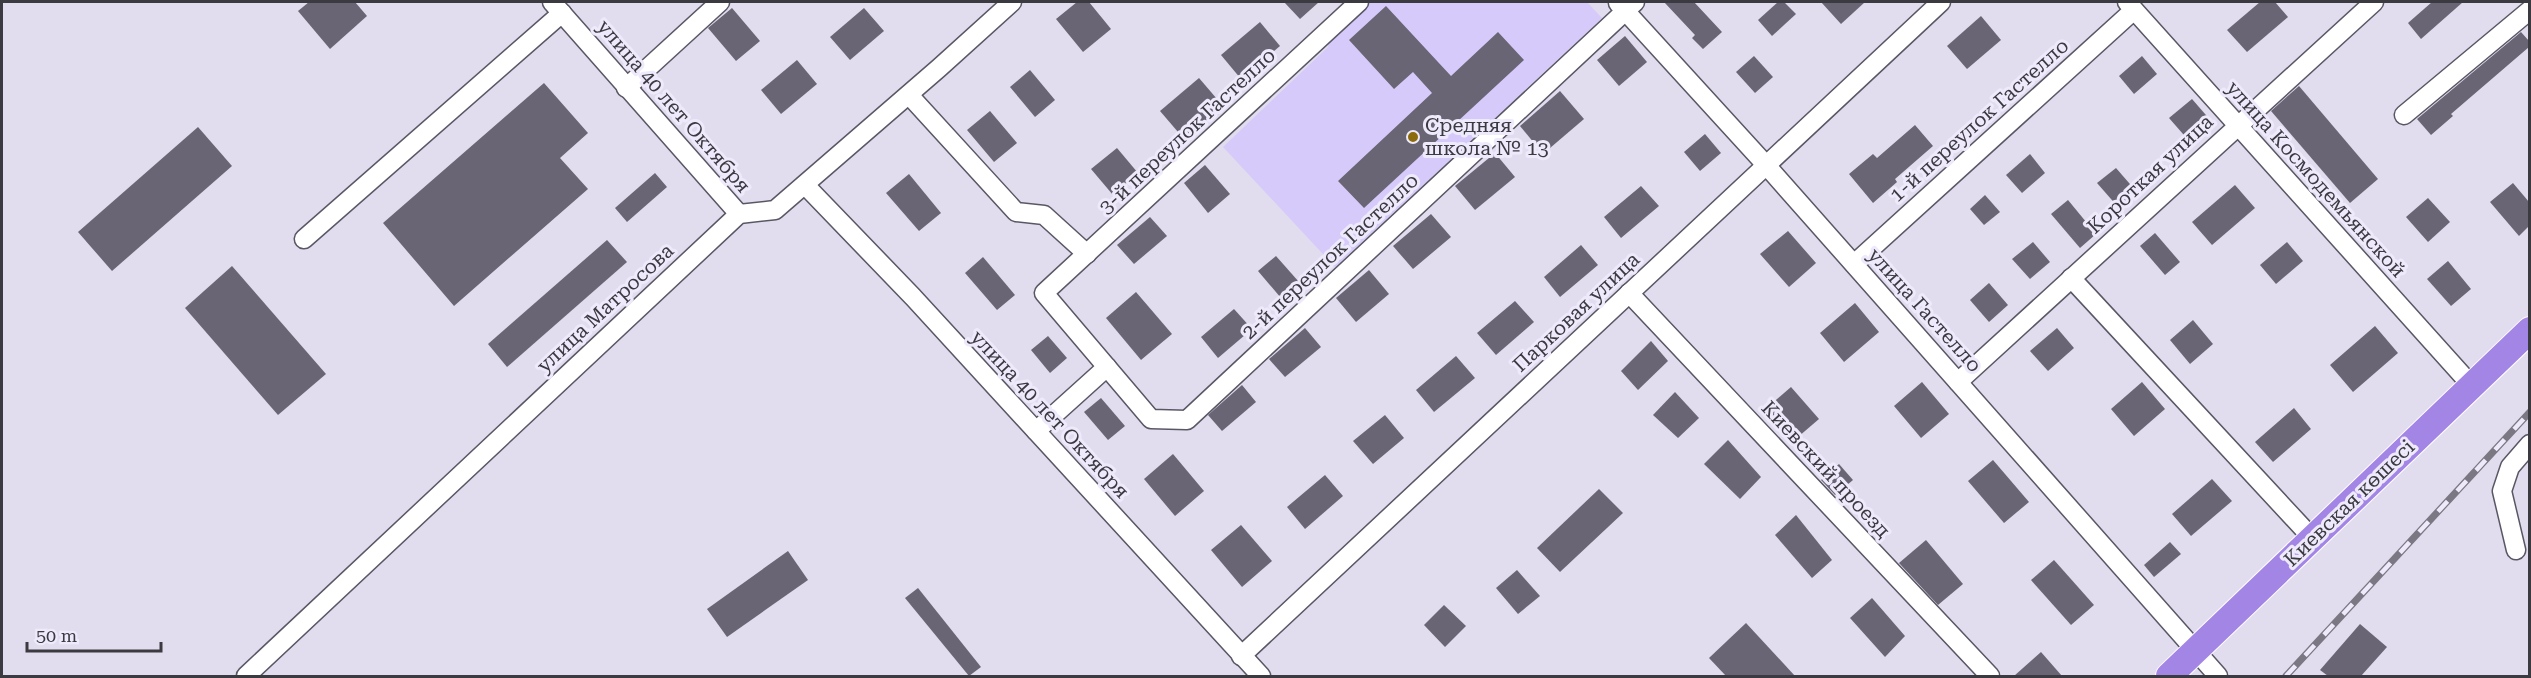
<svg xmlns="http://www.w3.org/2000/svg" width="2531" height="678" viewBox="0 0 2531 678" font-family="'Roboto Serif',serif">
  <rect width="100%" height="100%" fill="#e1ddee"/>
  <!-- green -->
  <path fill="#d6cafb" d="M1368,2H1587L1602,18L1335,267L1223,147L1328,47L1330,37Z"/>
  <!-- building -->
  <g fill="#696574">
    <path d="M309,2H355L367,16L330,49L298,11Z"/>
    <path d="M1077,2H1089L1111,29L1083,52L1056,19Z"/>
    <path d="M1284,2H1319L1300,19Z"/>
    <path d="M1664,2H1694L1722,32L1703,49L1692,38L1695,35Z"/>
    <path d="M1778,2H1784L1796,14L1772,36L1758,20Z"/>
    <path d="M1821,2H1865L1841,24Z"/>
    <path d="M2260,2H2275L2288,17L2247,52L2227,30Z"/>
    <path d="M2432,2H2463L2421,39L2408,23Z"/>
    <path d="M1386,6L1451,76L1498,32L1524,60L1364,208L1338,181L1432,93L1413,72L1394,89L1349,40Z"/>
    <path d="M732,8L760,41L736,61L708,28Z"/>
    <path d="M864,8L884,31L850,60L830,37Z"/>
    <path d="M1981,16L2001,40L1967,69L1947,46Z"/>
    <path d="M1260,22L1280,46L1241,79L1221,55Z"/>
    <path d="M2521,32L2529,41V47L2451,114L2453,116L2431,135L2417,119Z"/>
    <path d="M1625,36L1647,62L1619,86L1597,60Z"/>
    <path d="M1754,56L1773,77L1755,93L1736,72Z"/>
    <path d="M2142,56L2157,74L2134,94L2119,76Z"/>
    <path d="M797,60L817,84L781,114L761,90Z"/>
    <path d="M1030,70L1055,100L1035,117L1010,87Z"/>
    <path d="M1199,78L1223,106L1184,139L1160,111Z"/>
    <path d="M544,83L588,133L560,158L588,189L454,306L383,223Z"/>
    <path d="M2299,86L2378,179L2350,203L2271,111Z"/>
    <path d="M1560,91L1584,119L1543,154L1520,126Z"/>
    <path d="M2192,99L2212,122L2190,142L2169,118Z"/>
    <path d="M990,111L1017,143L994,162L967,130Z"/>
    <path d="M1915,125L1933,146L1895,179L1897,182L1873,203L1849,174L1873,154L1877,158Z"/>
    <path d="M198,127L232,166L112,271L78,232Z"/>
    <path d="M1705,134L1721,153L1700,171L1684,152Z"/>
    <path d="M1117,148L1138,173L1113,195L1091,169Z"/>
    <path d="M1495,153L1515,177L1475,210L1455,186Z"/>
    <path d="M2030,154L2045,173L2022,193L2006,175Z"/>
    <path d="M1205,165L1230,194L1208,213L1184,183Z"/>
    <path d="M2116,168L2136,191L2118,207L2097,183Z"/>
    <path d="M655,173L667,187L627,222L615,208Z"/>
    <path d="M909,174L941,213L919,231L886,193Z"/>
    <path d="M2513,183L2529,202V226L2519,236L2490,202Z"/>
    <path d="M2235,185L2255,208L2212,245L2192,222Z"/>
    <path d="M1641,186L1659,206L1621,238L1604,217Z"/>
    <path d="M1985,195L2000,212L1984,225L1970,209Z"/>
    <path d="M2428,198L2450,222L2428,242L2406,217Z"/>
    <path d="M2068,200L2096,234L2080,248L2051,214Z"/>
    <path d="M1431,214L1451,237L1413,269L1393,246Z"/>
    <path d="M1150,217L1167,236L1134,264L1117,245Z"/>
    <path d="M1788,231L1816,263L1789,287L1760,254Z"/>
    <path d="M2155,233L2180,262L2165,275L2140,246Z"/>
    <path d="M607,240L627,262L507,367L488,344Z"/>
    <path d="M2033,242L2050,262L2030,279L2012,259Z"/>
    <path d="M2287,242L2303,261L2276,284L2260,265Z"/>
    <path d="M1581,245L1598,265L1560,297L1544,277Z"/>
    <path d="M1276,256L1299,282L1281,298L1258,271Z"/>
    <path d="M983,257L1015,295L997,310L965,273Z"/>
    <path d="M2448,261L2471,289L2451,306L2427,279Z"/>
    <path d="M232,266L326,374L278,415L185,308Z"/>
    <path d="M1369,270L1389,294L1356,322L1336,298Z"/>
    <path d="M1989,283L2008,305L1989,322L1970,300Z"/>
    <path d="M1136,292L1172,334L1141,360L1106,318Z"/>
    <path d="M1515,301L1534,322L1496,355L1477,333Z"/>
    <path d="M1855,303L1879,332L1844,362L1820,333Z"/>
    <path d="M1234,309L1252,329L1218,358L1201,337Z"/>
    <path d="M2193,320L2213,344L2190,364L2170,340Z"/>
    <path d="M2375,326L2398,353L2353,392L2330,365Z"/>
    <path d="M1305,328L1321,347L1285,377L1269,359Z"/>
    <path d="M2057,328L2074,348L2048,371L2030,351Z"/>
    <path d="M1048,336L1067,358L1050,373L1031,350Z"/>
    <path d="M1651,341L1668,361L1638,390L1621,371Z"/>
    <path d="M1456,356L1475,378L1434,412L1416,390Z"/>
    <path d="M1922,382L1949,414L1921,438L1894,406Z"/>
    <path d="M2142,382L2165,409L2134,436L2111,409Z"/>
    <path d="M1242,385L1256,402L1222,431L1208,415Z"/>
    <path d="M1791,387L1819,419L1791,443L1763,411Z"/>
    <path d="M1675,392L1699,418L1678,438L1653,415Z"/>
    <path d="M1101,398L1125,426L1108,440L1084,412Z"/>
    <path d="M2294,408L2311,429L2273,462L2255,442Z"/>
    <path d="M1385,415L1404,438L1373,464L1353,441Z"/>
    <path d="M1728,440L1761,477L1740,499L1704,464Z"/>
    <path d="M1173,454L1204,491L1175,516L1144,479Z"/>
    <path d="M1993,460L2029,502L2004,523L1968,481Z"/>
    <path d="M1839,464L1853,480L1835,495L1821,480Z"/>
    <path d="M1325,475L1343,496L1305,529L1287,507Z"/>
    <path d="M2212,479L2232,501L2191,536L2172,514Z"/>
    <path d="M1599,489L1623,513L1560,572L1537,548Z"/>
    <path d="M1796,515L1832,560L1812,578L1775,535Z"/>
    <path d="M1241,525L1272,561L1242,587L1211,550Z"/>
    <path d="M1926,540L1963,584L1938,605L1899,563Z"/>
    <path d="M2170,542L2181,554L2154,577L2144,565Z"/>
    <path d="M788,551L808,580L727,637L707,609Z"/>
    <path d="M2054,560L2094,605L2071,625L2031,580Z"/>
    <path d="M1517,570L1540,596L1518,614L1496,588Z"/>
    <path d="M918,588L981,667L969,676L905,598Z"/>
    <path d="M1872,598L1905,636L1885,657L1850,618Z"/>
    <path d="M1444,605L1466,626L1445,647L1424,625Z"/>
    <path d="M1746,623L1795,676H1726L1709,658Z"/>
    <path d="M2360,624L2387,647L2361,676H2328L2320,670Z"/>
    <path d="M2041,652L2062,676H2014Z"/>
  </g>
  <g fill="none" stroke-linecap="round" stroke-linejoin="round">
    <!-- minor casing -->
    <g stroke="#5a5765" stroke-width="21">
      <g id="minor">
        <path d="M552,2L739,214"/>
        <path d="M1359,2L1044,293L1151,419L1187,420L1635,2"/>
        <path d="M2127,2L2472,386"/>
        <path d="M1618,3L1766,165L2218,676"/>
        <path d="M626,88L720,2"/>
        <path d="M909,95L1016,212L1044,215L1087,254"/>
        <path d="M2404,115L2530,10"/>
        <path d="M805,185L913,297L1261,676"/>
        <path d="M304,239L562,13"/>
        <path d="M1854,264L2134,10"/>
        <path d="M2071,278L2313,539"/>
        <path d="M1629,293L1990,676"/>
        <path d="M1958,382L2374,2"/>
        <path d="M1036,431L1107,367"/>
        <path d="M2516,550L2502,491L2510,467L2530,444"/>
        <path d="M1241,656L1941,2"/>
        <path d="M246,676L739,214L775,210L939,68L1012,2"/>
      </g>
    </g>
    <!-- highway casing -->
    <g stroke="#fff" stroke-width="28">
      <path id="highway" d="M2169,676L2530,330"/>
    </g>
    <!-- minor -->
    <use href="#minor" stroke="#fff" stroke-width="18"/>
    <!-- highway -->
    <use href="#highway" stroke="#a385e6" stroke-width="26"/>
    <!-- rail casing -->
    <g stroke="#7b7883" stroke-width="7">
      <path id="rail" d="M2286,676L2530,412"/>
    </g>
    <!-- rail -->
    <use href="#rail" stroke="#eeeafc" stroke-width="4.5" stroke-dasharray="14" stroke-linecap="butt"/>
  </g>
  <!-- markers -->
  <circle fill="#8c6b0d" stroke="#eeeafc" stroke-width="2" cx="1413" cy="137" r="6"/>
  <g text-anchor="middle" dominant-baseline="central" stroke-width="6" stroke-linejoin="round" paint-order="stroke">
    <!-- street labels -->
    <g font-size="20" fill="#3c3a41" stroke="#eeeafc">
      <text transform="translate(674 106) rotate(49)">улица 40 лет Октября</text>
      <text transform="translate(1979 120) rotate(-42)">1-й переулок Гастелло</text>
      <text transform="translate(1187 131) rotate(-43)">3-й переулок Гастелло</text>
      <text transform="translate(2150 174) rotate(-43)">Короткая улица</text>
      <text transform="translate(2316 179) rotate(48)">улица Космодемьянской</text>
      <text transform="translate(1330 256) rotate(-43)">2-й переулок Гастелло</text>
      <text transform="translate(605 308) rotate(-43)">улица Матросова</text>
      <text transform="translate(1925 310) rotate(48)">улица Гастелло</text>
      <text transform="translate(1576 312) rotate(-43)">Парковая улица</text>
      <text transform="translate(1050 414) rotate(47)">улица 40 лет Октября</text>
      <text transform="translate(1826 469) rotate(47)">Киевский проезд</text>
      <text transform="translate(2349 503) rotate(-44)">Киевская көшесі</text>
    </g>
    <!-- poi labels -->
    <g font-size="20" fill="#3c3a41" stroke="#eeeafc" text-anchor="start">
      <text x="1425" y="125">Средняя<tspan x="1425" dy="23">школа № 13</tspan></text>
    </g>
  </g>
  <!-- border -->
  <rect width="2531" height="678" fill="none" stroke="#3c3a41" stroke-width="6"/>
  <!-- scale -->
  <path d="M27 642v9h134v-9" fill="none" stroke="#3c3a41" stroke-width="3"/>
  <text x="36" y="642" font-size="18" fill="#3c3a41" stroke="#eeeafc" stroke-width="4.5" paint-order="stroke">50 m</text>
</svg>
